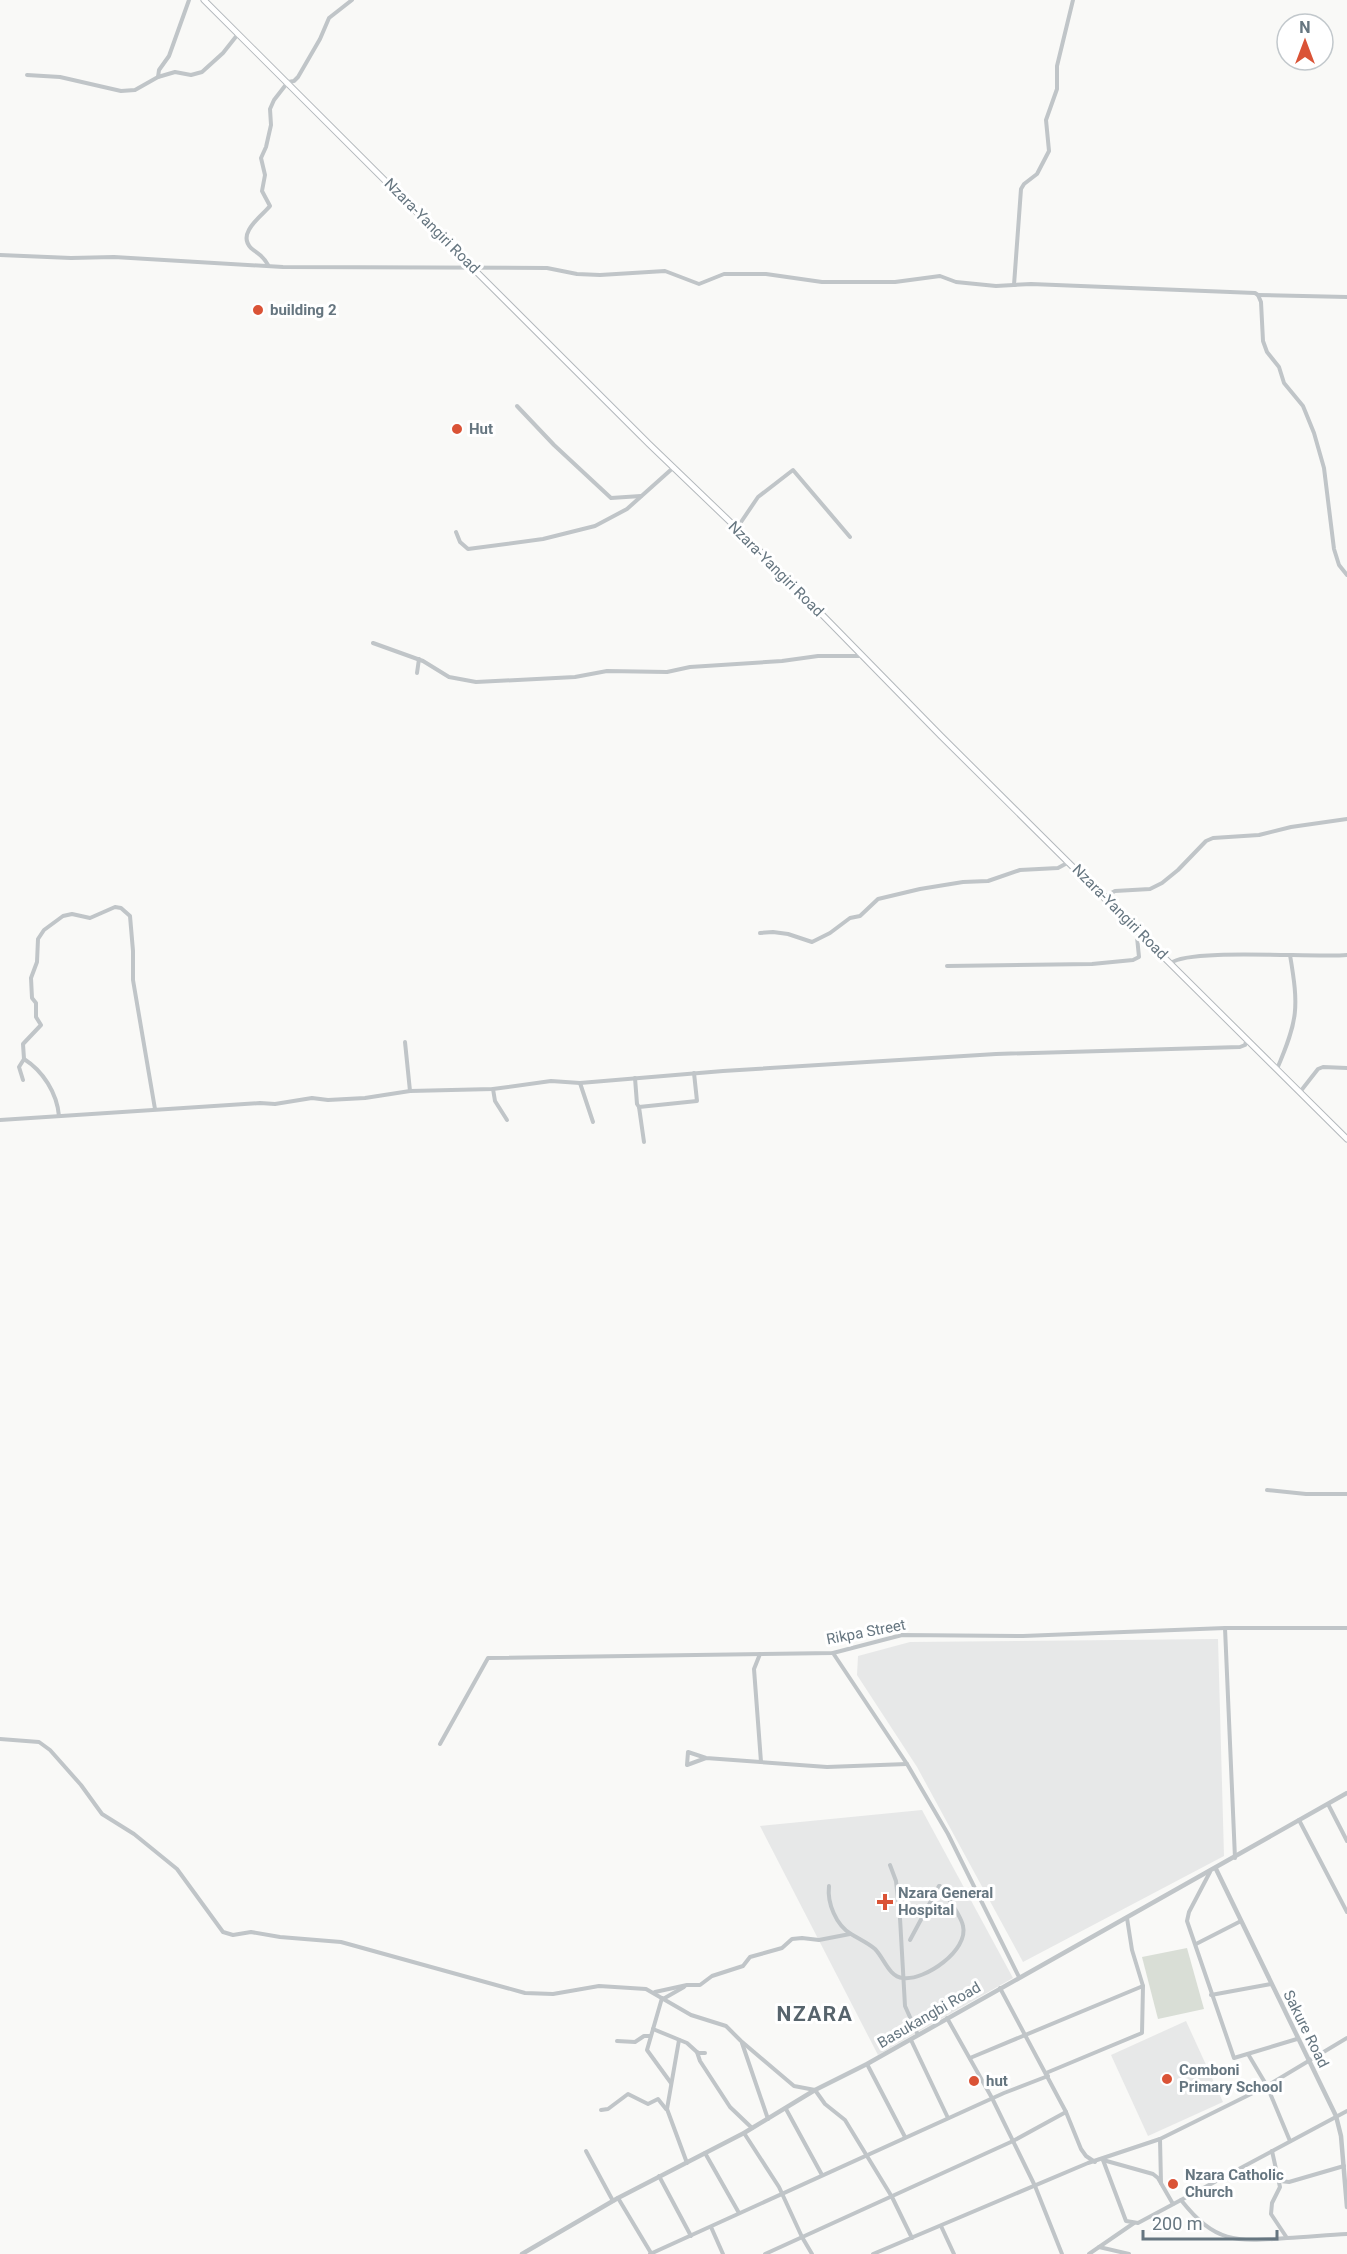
<svg xmlns="http://www.w3.org/2000/svg" width="1347" height="2254" viewBox="0 0 1347 2254" font-family="Roboto,sans-serif">
  <rect width="100%" height="100%" fill="#f9f9f7"/>
  <!-- built -->
  <g fill="#e7e8e8">
    <path d="M1218,1639L1224,1856L1023,1962L917,1767L857,1675L858,1656L910,1642Z"/>
    <path d="M922,1810L1013,1978L878,2055L760,1826Z"/>
    <path d="M1186,2021L1223,2102L1148,2136L1111,2055Z"/>
  </g>
  <!-- green -->
  <path fill="#d9ded6" d="M1187,1948L1204,2009L1158,2019L1142,1957Z"/>
  <g fill="none" stroke-linecap="round" stroke-linejoin="round">
    <!-- primary casing -->
    <g stroke="#b4b9bd" stroke-width="7">
      <path id="primary" d="M204,0L649,444L749,540L941,736L1347,1139"/>
    </g>
    <!-- minor -->
    <g stroke="#c0c5c8" stroke-width="4">
      <path d="M27,75L60,77L121,91L135,90L158,77L159,70L169,56L189,0"/>
      <path d="M158,77L175,72L191,75L202,72L223,53L238,34"/>
      <path d="M0,255L71,258L114,257L283,267L547,268L577,274L600,275L665,271L699,284L724,274H766L822,282H895L940,276L956,282L996,286L1031,284L1255,293L1258,295L1261,302L1263,341L1267,352L1279,367L1284,383L1303,406L1314,433L1324,468L1334,549L1339,565L1347,575"/>
      <path d="M268,265C262,254 259,255 251,248C236,233 263,215 270,206L262,191L265,175L261,158L266,147L271,125L270,109L274,100L288,82L294,81L298,77L320,39L329,18L352,0"/>
      <path d="M1014,285L1021,189L1024,184L1037,174L1049,151L1046,120L1057,89V66L1073,0"/>
      <path d="M1258,295L1347,297"/>
      <path d="M517,406L554,445L611,498L641,496"/>
      <path d="M737,528L758,497L793,470L850,537"/>
      <path d="M456,532L460,542L468,549L543,539L595,526L627,509L674,467"/>
      <path d="M373,643L423,661L449,677L476,682L575,677L607,671L667,672L690,667L782,661L818,656H863"/>
      <path d="M417,673L419,659"/>
      <path d="M1104,897L1115,891L1150,889L1162,883L1178,870L1206,841L1213,838L1259,835L1291,827L1347,819"/>
      <path d="M760,933L773,932L788,934L812,942L830,933L850,918L860,916L878,899L920,889L963,882L988,881L1020,870L1058,868L1069,862"/>
      <path d="M1171,963C1188,948 1315,958 1347,955"/>
      <path d="M947,966L1092,964L1133,960L1139,957L1137,937L1139,932"/>
      <path d="M405,1042L410,1091"/>
      <path d="M24,1059C43,1071 57,1093 59,1116"/>
      <path d="M1277,1069C1298,1020 1299,1008 1290,955"/>
      <path d="M635,1078L637,1104L639,1107L644,1142"/>
      <path d="M23,1080L19,1067L24,1059L23,1044L41,1025L36,1017V1003L32,998L31,978L37,962L38,939L44,930L63,916L72,914L90,918L115,907L121,908L130,916L133,951V980L155,1109"/>
      <path d="M580,1083L593,1122"/>
      <path d="M493,1089L495,1101L507,1120"/>
      <path d="M1300,1092L1318,1069L1323,1067L1347,1068"/>
      <path d="M639,1107L697,1101L694,1073"/>
      <path d="M0,1120L260,1103L275,1104L312,1098L328,1100L365,1098L410,1091L493,1089L551,1081L580,1083L723,1071L996,1054L1240,1047L1245,1045L1247,1039"/>
      <path d="M1267,1490L1306,1494H1347"/>
      <path d="M1225,1628L1235,1858"/>
      <path d="M833,1653L907,1764L948,1834L1019,1977"/>
      <path d="M760,1654L754,1669L761,1762"/>
      <path d="M0,1739L39,1742L50,1750L81,1785L102,1814L134,1834L177,1869L223,1932L233,1935L251,1932L280,1937L341,1942L525,1993L553,1994L599,1986L646,1989L691,2015L726,2026L741,2041L794,2086L815,2090L825,2104L845,2120L892,2197L912,2238"/>
      <path d="M440,1744L488,1658L833,1653L902,1635L1023,1636L1225,1628H1347"/>
      <path d="M706,1758L687,1765L688,1752L706,1758L827,1767L907,1764"/>
      <path d="M1328,1804L1347,1841"/>
      <path d="M1299,1820L1347,1912"/>
      <path d="M890,1865L896,1881L900,1918L905,2006L918,2035"/>
      <path d="M1210,1872L1189,1912L1187,1921L1234,2058L1297,2039"/>
      <path d="M829,1886C827,1903 836,1925 851,1934C859,1939 868,1943 875,1949C884,1958 889,1977 903,1978C925,1981 969,1950 963,1926C961,1915 946,1896 940,1886"/>
      <path d="M910,1940L939,1886"/>
      <path d="M1196,1944L1241,1921"/>
      <path d="M1000,1988L1066,2112L1081,2149L1086,2156L1095,2162"/>
      <path d="M655,1992L687,1985H700L712,1976L743,1966L750,1957L782,1948L792,1939L802,1938L819,1940L850,1934"/>
      <path d="M1211,1995L1271,1984"/>
      <path d="M662,1998L647,2050L671,2083"/>
      <path d="M663,1999L684,1987"/>
      <path d="M947,2018L992,2098L1035,2186L1062,2254"/>
      <path d="M653,2029L687,2043L698,2053H705"/>
      <path d="M679,2040L667,2109L687,2163"/>
      <path d="M911,2040L948,2118"/>
      <path d="M617,2041L635,2042L644,2036H650"/>
      <path d="M742,2043L768,2119"/>
      <path d="M697,2052L700,2061L730,2107L752,2128"/>
      <path d="M1248,2054L1267,2086L1290,2141"/>
      <path d="M970,2058L1143,1986"/>
      <path d="M867,2064L905,2137"/>
      <path d="M1046,2073L1142,2033L1143,1986L1132,1950L1127,1918"/>
      <path d="M786,2109L822,2175"/>
      <path d="M601,2110L608,2109L628,2094L648,2104L658,2099L666,2109"/>
      <path d="M744,2133L779,2187L802,2237L812,2254"/>
      <path d="M1160,2139L1161,2183"/>
      <path d="M586,2151L613,2201"/>
      <path d="M1272,2151L1280,2187L1272,2203L1271,2214L1287,2238"/>
      <path d="M705,2153L739,2213"/>
      <path d="M1103,2160L1126,2221L1138,2223L1347,2111"/>
      <path d="M1103,2160L1153,2174L1158,2178L1173,2204"/>
      <path d="M659,2176L691,2236"/>
      <path d="M1280,2181L1289,2182L1344,2166"/>
      <path d="M618,2198L651,2253"/>
      <path d="M1181,2200C1215,2243 1235,2242 1287,2238C1307,2237 1327,2235 1347,2234"/>
      <path d="M941,2226L954,2254"/>
      <path d="M711,2227L723,2254"/>
      <path d="M1099,2247L1129,2254"/>
      <path d="M650,2254L1004,2093L1048,2076"/>
      <path d="M765,2254L1013,2141L1066,2112"/>
      <path d="M873,2254L1088,2163L1160,2139L1267,2086L1347,2038"/>
      <path d="M1089,2254L1134,2223"/>
    </g>
    <!-- tertiary -->
    <g stroke="#c0c5c8" stroke-width="4.5">
      <path d="M1216,1869L1336,2116L1341,2136L1347,2207"/>
      <path d="M522,2254L618,2198L744,2133L815,2090L867,2064L1347,1793"/>
    </g>
    <!-- primary -->
    <use href="#primary" stroke="#fff" stroke-width="5"/>
  </g>
  <!-- markers -->
  <g fill="#da5336" stroke="#fff" stroke-width="2">
    <circle cx="258" cy="310" r="6"/>
    <circle cx="457" cy="429" r="6"/>
    <path d="M882 1893h6v6h6v6h-6v6h-6v-6h-6v-6h6z"/>
    <circle cx="1167" cy="2079" r="6"/>
    <circle cx="974" cy="2081" r="6"/>
    <circle cx="1173" cy="2184" r="6"/>
  </g>
  <g text-anchor="middle" dominant-baseline="central" stroke-width="6" stroke-linejoin="round" paint-order="stroke">
    <!-- street labels -->
    <g font-size="15" fill="#667680" stroke="#fff">
      <text transform="translate(432 226) rotate(45)">Nzara-Yangiri Road</text>
      <text transform="translate(776 569) rotate(45)">Nzara-Yangiri Road</text>
      <text transform="translate(1120 912) rotate(45)">Nzara-Yangiri Road</text>
      <text transform="translate(866 1632) rotate(-11)">Rikpa Street</text>
      <text transform="translate(929 2015) rotate(-30)">Basukangbi Road</text>
      <text transform="translate(1306 2029) rotate(64)">Sakure Road</text>
    </g>
    <!-- poi labels -->
    <g font-size="15" font-weight="bold" fill="#667680" stroke="#fff" text-anchor="start">
      <text x="270" y="310">building 2</text>
      <text x="469" y="429">Hut</text>
      <text x="898" y="1893">Nzara General<tspan x="898" dy="17">Hospital</tspan></text>
      <text x="1179" y="2070">Comboni<tspan x="1179" dy="17">Primary School</tspan></text>
      <text x="986" y="2081">hut</text>
      <text x="1185" y="2175">Nzara Catholic<tspan x="1185" dy="17">Church</tspan></text>
    </g>
    <!-- district labels -->
    <g font-size="21" font-weight="bold" letter-spacing="1.5" fill="#57646c" stroke="#fff">
      <text x="815" y="2014">NZARA</text>
    </g>
  </g>
  <!-- north arrow -->
  <g transform="translate(1305 42)"><circle r="28" fill="#ffffff" stroke="#c2c8cc" stroke-width="1.5"/>
  <path d="M0-4.5L10 22L0 15L-10 22Z" fill="#da5336"/>
  <text y="-9" font-size="16" font-weight="bold" text-anchor="middle" fill="#667680">N</text>
  </g>
  <!-- scale -->
  <path d="M1143 2230v9h134v-9" fill="none" stroke="#667680" stroke-width="3"/>
  <text x="1152" y="2230" font-size="18" fill="#667680" stroke="#ffffff" stroke-width="4.5" paint-order="stroke">200 m</text>
</svg>
